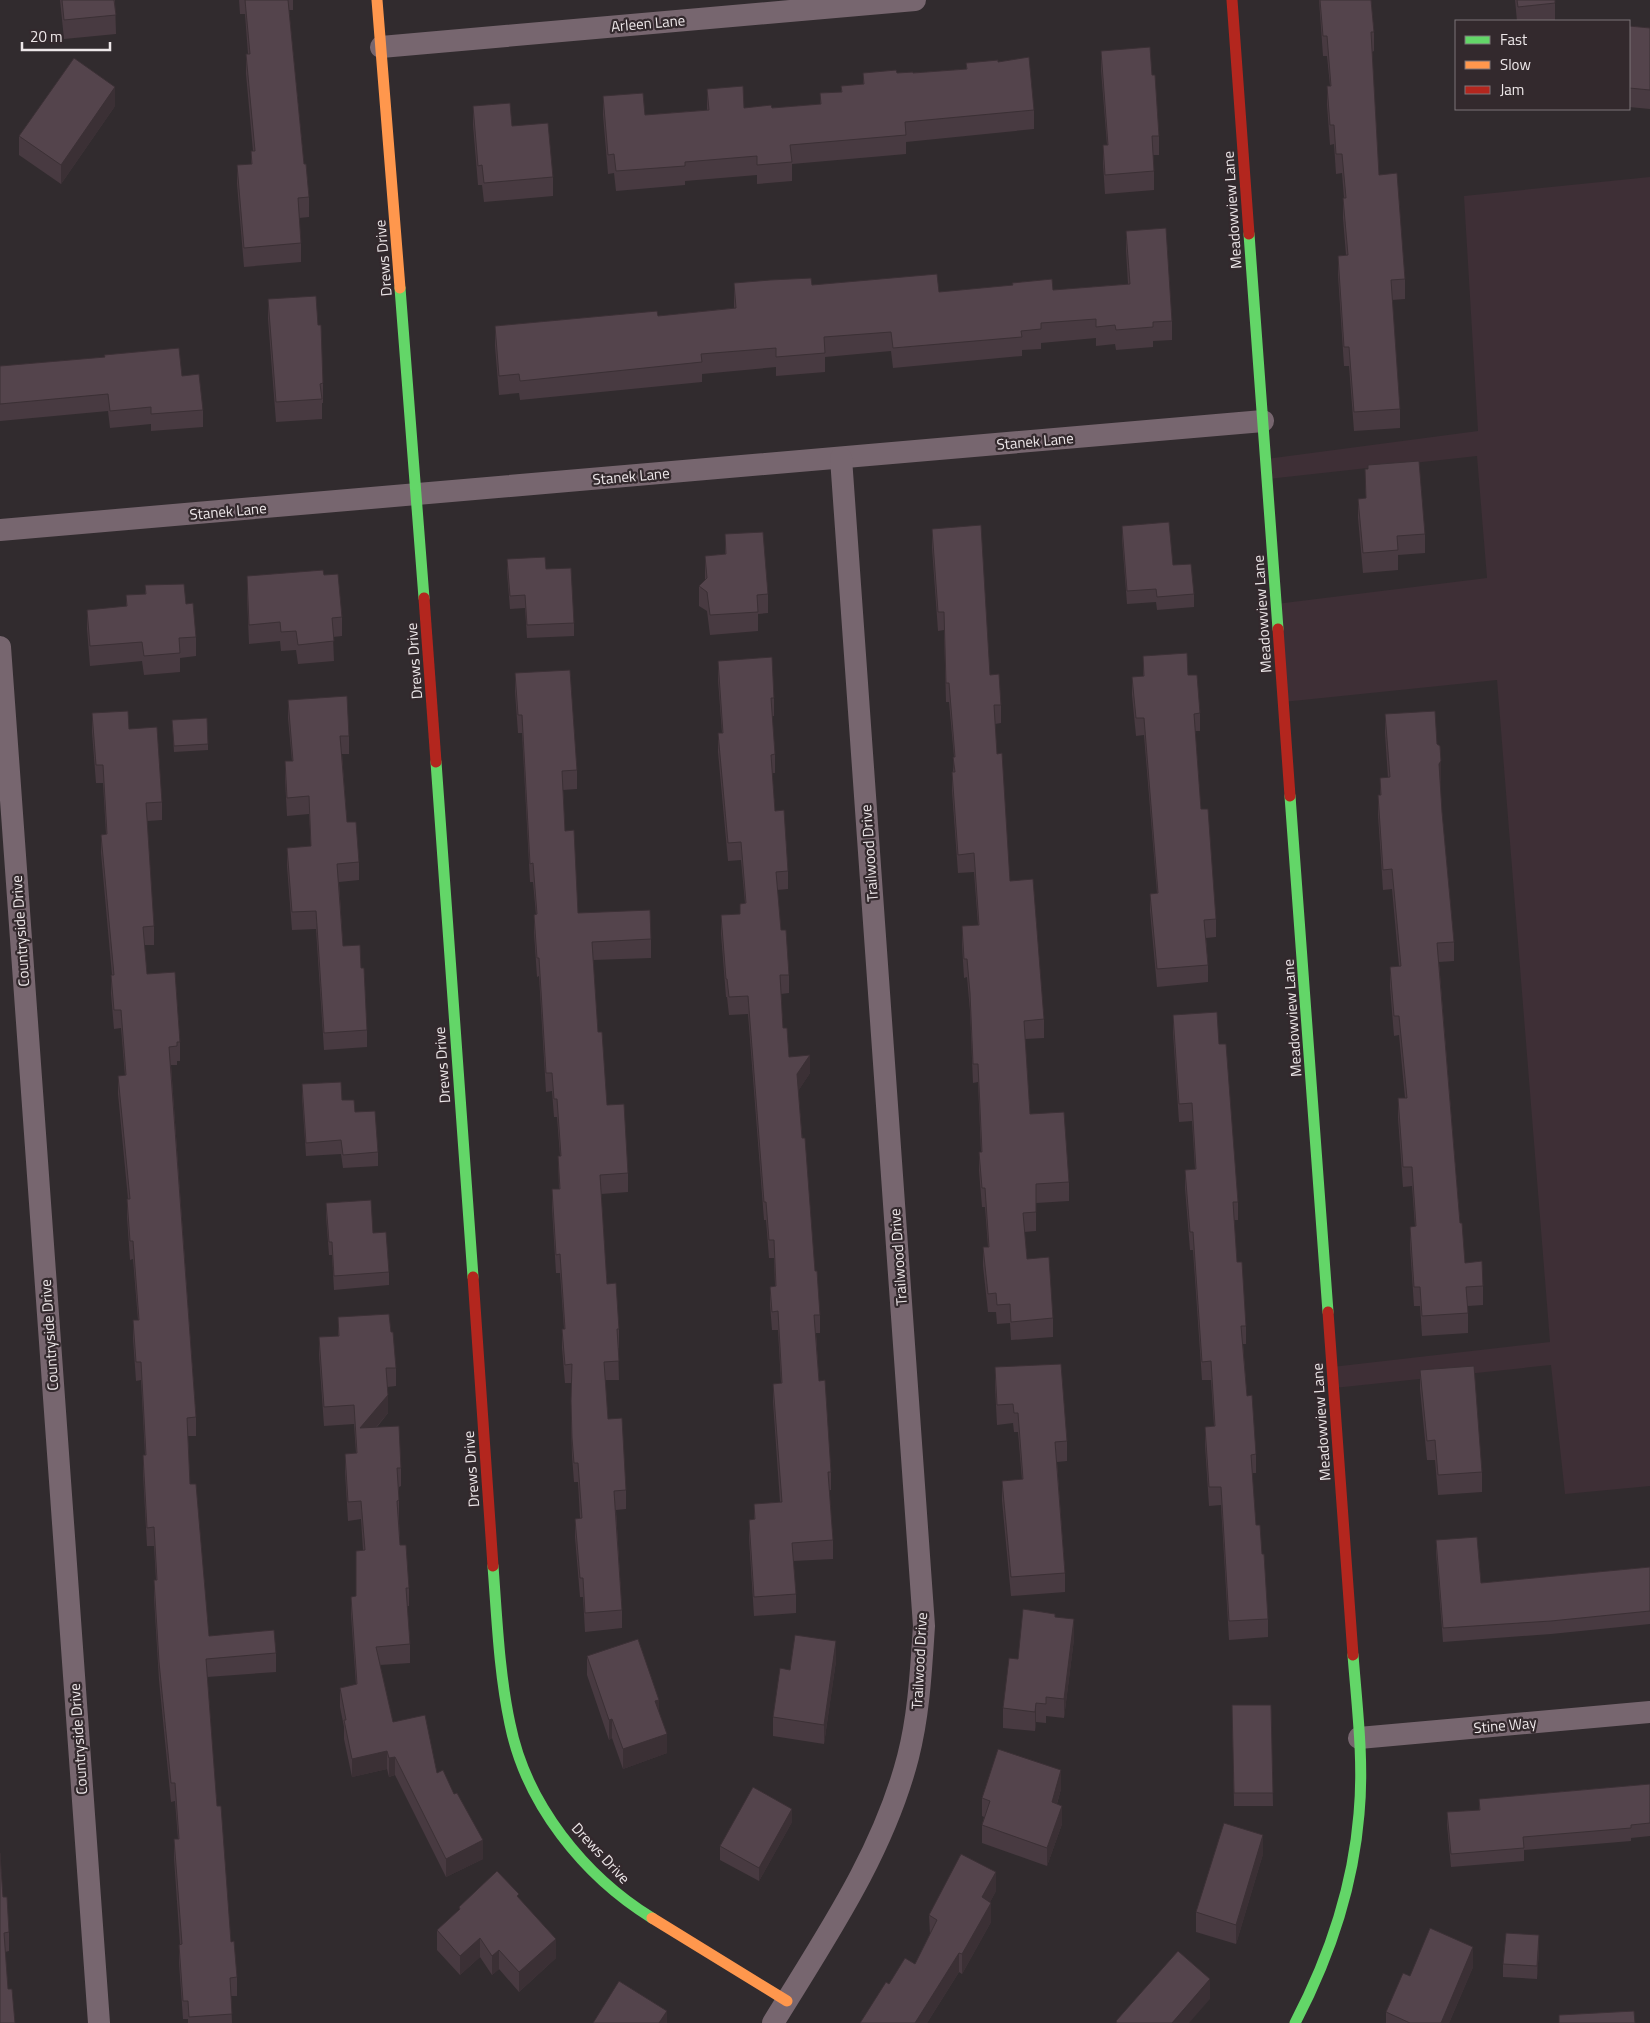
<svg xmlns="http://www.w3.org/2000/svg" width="1650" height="2023" viewBox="0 0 1650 2023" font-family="'Titillium Web',sans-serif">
  <rect width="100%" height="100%" fill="#312b2e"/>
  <!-- built -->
  <path fill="#3e2f36" d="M1650,177V1486L1565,1494L1551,1365L1334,1388L1332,1367L1550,1342L1497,680L1283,702L1276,604L1487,578L1477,456L1267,479L1266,459L1478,431L1464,196Z"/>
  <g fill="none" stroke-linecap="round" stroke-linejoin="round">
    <!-- street -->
    <g stroke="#77666f" stroke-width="22">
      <path d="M381,47L915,0"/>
      <path d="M0,530L1263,421"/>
      <path d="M0,647L99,2023"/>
      <path d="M1359,1738L1650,1712"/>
      <path d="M773,2023C825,1938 883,1854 908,1757C919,1714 921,1670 924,1626L841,458"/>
    </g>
    <!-- fast -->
    <g stroke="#63d668" stroke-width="11">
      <path d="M1249,234L1278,629"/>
      <path d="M400,288L424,598"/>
      <path d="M436,762L473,1277"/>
      <path d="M1290,796L1328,1312"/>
      <path d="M493,1566C497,1619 499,1672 510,1724C526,1804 584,1876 652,1918"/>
      <path d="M1295,2023C1329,1958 1353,1887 1359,1814C1364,1761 1357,1707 1353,1655"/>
    </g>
    <!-- slow -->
    <g stroke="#ff974d" stroke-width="11">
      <path d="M377,0L400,288"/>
      <path d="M652,1918L787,2001"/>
    </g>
    <!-- jam -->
    <g stroke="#b3261e" stroke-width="11">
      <path d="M1232,0L1249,234"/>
      <path d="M424,598L436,762"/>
      <path d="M1278,629L1290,796"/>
      <path d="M473,1277L493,1566"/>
      <path d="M1328,1312L1353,1655"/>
    </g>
  </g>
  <!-- wall -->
  <g fill="#483a41">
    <path d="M60,0H115L116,34L64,39Z"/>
    <path d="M239,0H293V10H289L304,164L309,197V217L299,218L301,243V262L244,267L237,184V165L251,164V151H253L246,74V54H248L245,14H240Z"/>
    <path d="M1319,0H1371L1374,32V51L1372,52L1379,175L1405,279V299L1392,300L1400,409V428L1354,431L1349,366H1344L1338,275V256L1346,255L1343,218V198H1344L1342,173L1336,174L1334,144L1330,145L1327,105V86H1330L1327,56H1323Z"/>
    <path d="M1515,0H1555V21H1517Z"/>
    <path d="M1629,26L1650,28V109L1629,107Z"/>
    <path d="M1101,51L1152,75L1159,136V155H1153L1154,171V190L1105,194L1103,164V145H1107L1101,70Z"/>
    <path d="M998,62L1034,110V129L906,142V154L792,164V181L757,184V175L685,181V185L616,191L614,173L608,174L603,115V96L645,115L707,110V89L744,108H772L820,104V93L841,92V86L863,84V73H913L966,69V63Z"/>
    <path d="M115,106L61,184L19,155V136Z"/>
    <path d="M473,106L512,126L553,177V196L484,202L482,185H478L473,125Z"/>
    <path d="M1126,231L1172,321V340L1153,341V347L1116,350L1115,344L1096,346V338L1041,343V349L1022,350V356L893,368L891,351L825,357V372L776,376V367L702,374V382L520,400L519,393L499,395L495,346V326L658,316L734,308V283L812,285L939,292L1053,290L1128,284L1126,250Z"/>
    <path d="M268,299L318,325L323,383V403H322V419L276,422L268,319Z"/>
    <path d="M0,366L182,376L203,410V427L151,431V424L110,428L108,411L0,421Z"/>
    <path d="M1365,469L1425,534V553L1398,555V570L1363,573L1358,518V499L1366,498Z"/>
    <path d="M1122,526L1173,565L1194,594V607L1157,610L1156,602L1127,604L1122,539Z"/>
    <path d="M932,529L990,675L1001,705V723L995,724L997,754L1010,881L1044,1019V1038L1025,1039L1030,1114L1069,1182V1201L1036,1203V1231L1024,1232L1027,1259L1053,1318V1337L1011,1340L1010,1323L997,1324L996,1312H988L983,1266V1247H988L985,1207H982L979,1171V1152H981L978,1082L973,1083L970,1011L967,977L964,978L962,945V926L978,925L974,872L958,873L952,791V772H953L954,757L949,702H946L944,630L938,631L932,548Z"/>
    <path d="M725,534L768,594V613L758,614V631L710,635L707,611L699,606V586L705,580V556L725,554Z"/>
    <path d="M507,559L546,569L574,623V636L527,638L525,608L510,609L507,572Z"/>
    <path d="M324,575L342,617V636L333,637L334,661L298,664L296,650L281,651L280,641L249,644L247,596V576Z"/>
    <path d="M145,585L186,604L196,637V656L180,658V672L144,675L142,661L90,666L87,629V610L126,607V595L145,594Z"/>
    <path d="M1143,656L1188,675L1200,713V731H1195L1201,809L1216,919V937L1206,938L1208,965V982L1157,987L1150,911V894L1157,893L1144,735L1136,736L1132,695V677L1143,676Z"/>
    <path d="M718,661L774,698V716H772L775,754V773H772L775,811L788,871V889L777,890L781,930L789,975V993L781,994L783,1028L789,1057L810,1073L798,1091L815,1271L820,1315V1333H816L819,1381L831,1472V1490H829L833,1540V1559L793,1561L796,1594V1613L754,1616L749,1538V1520L754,1519V1504L780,1502L773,1402V1384L781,1383L778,1330H772L770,1305V1287L775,1286L774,1258H769L766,1220H764L748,1014L729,1015L727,997H726L721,934V915L740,914V904L745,903L741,860L728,861L718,752V733H722L718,680Z"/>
    <path d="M515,673L577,770V789L563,790L565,831L578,913L651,939V958L593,960L598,1032L607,1105L628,1173V1192L601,1194L607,1284L619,1329V1348H618L619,1380H605L608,1419L626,1490V1509L616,1510L622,1610V1628L585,1632L583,1597H580L575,1537V1519L580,1518L578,1482H574L572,1456L571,1420V1383H565L562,1348V1329H564L560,1273H556L552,1208V1189H559L558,1156H560L557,1117H554L552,1091L546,1092L539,976L537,977L534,933V915H536L533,882H530L522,733H518L515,692Z"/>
    <path d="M288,700L349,736V754H342L347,822L359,862V880L339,882L343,946L361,968L367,1030V1047L324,1050L316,929L292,930L287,866V848L311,846L309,814L287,816L285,779V761H292L288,718Z"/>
    <path d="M92,713L129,729L162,802V820L147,821L154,926V945H144L147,974L180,1042V1061H177V1065H171L196,1417V1436H188L190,1484L209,1636L276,1653V1672L207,1677L217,1806L231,1942L237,1977V1996H231L232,2023H188V2019H183L179,1963V1945H180L174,1858V1839H178L175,1801L171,1802L159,1680L154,1598V1580H156L154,1546H147L143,1474V1455H145L141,1380L136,1381L133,1339V1320H138L133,1259L130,1260L127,1217V1199H128L118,1094V1076H125L121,1028L114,1029L111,994V975H112L101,853V835L106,834L103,783H96L92,732Z"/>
    <path d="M1385,714L1437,744L1441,780L1440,782L1442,812L1454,942V961L1439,962L1460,1223L1465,1263L1483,1286V1305L1468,1306V1333L1422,1336L1420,1306H1414L1410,1246V1227H1415L1412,1186L1403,1187L1398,1118V1098H1405L1399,1035L1394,1036L1390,987V967L1399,966L1392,889L1383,890L1378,815V795H1380V778H1388L1385,733Z"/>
    <path d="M172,720L208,744V750L174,752Z"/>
    <path d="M1173,1015L1219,1044L1238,1202V1220H1234L1237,1262L1246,1326V1344H1243L1247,1396L1256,1454V1473H1252L1256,1525L1262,1554L1268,1619V1637L1229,1640L1221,1505L1209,1506L1205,1445V1427L1214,1426L1211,1380H1202L1193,1250H1190L1185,1188V1170L1195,1169L1192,1121L1179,1122L1173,1033Z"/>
    <path d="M302,1084L342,1100L355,1112L378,1152V1166L343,1168L341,1154L306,1156L302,1097Z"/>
    <path d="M326,1203L373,1233L389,1272V1285L334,1290L332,1255H329L326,1216Z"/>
    <path d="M338,1317L391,1332L396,1368V1386L387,1387L388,1413L377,1427L401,1468V1486L399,1487V1519L400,1545L409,1588V1606H407L410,1644V1663L380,1665L393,1722L437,1773L483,1859L446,1877L395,1775L389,1777L387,1769L352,1777L344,1739V1727L340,1707V1688L356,1685L351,1615V1597L356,1596L363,1550L361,1519L348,1521L345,1472V1454L356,1453L354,1424L324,1426L319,1355V1337L338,1336Z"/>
    <path d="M995,1367L1067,1441V1461L1057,1462L1065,1573V1592L1011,1596L1002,1501V1481L1022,1480L1018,1432H1014L1013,1423L997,1425L995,1386Z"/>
    <path d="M1420,1370L1482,1472V1492L1438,1495L1435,1460H1427L1420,1389Z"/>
    <path d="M1436,1540L1481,1583L1650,1567V1624L1551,1634L1443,1642L1436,1553Z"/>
    <path d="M1055,1617L1074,1639L1064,1718L1046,1716V1723L1036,1722L1035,1731L1003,1728V1708L1018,1659Z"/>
    <path d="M587,1656L659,1713L667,1753L623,1769L612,1738L609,1740L587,1675Z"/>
    <path d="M836,1661L824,1744L773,1736V1717L790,1670Z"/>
    <path d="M1232,1705H1271L1273,1806H1234Z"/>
    <path d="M1650,1784V1836L1631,1838V1841L1524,1850V1861L1451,1867L1447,1825V1812L1479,1810V1799Z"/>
    <path d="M1061,1789L1057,1804L1062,1824L1047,1866L982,1843V1825L984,1817L982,1816V1798Z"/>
    <path d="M792,1822L759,1881L720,1860V1846Z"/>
    <path d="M1263,1854L1236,1944L1196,1932V1912Z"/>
    <path d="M996,1891L990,1902L991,1922L962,1974L959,1972L927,2023H860L889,1984L915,1964L930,1935L929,1915Z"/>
    <path d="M3,1897L9,1932V1951L5,1952L8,1989L0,2023Z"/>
    <path d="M519,1898L556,1958L519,1992L499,1969L492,1975L480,1957L460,1975L437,1950V1930L459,1910V1907Z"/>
    <path d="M1539,1948L1537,1979L1503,1977V1964Z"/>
    <path d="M1473,1967L1449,2023H1386V2012L1410,1976Z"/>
  </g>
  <!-- shaded-wall -->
  <g fill="#3b3035">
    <path d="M115,87V106L61,184V165Z"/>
    <path d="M1441,761V780L1439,783V764Z"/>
    <path d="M810,1055V1073L797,1093V1074Z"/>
    <path d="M388,1395V1413L360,1446V1428Z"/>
    <path d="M1074,1619V1639L1064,1718V1699Z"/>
    <path d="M836,1641V1661L824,1744V1725Z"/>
    <path d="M659,1700V1719L655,1701Z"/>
    <path d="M1036,1703V1722L1035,1731V1712Z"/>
    <path d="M612,1719V1738L609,1740V1720Z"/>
    <path d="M667,1734V1753L623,1769V1749Z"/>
    <path d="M387,1751V1769L352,1777V1759Z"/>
    <path d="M395,1757V1775L389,1777V1758Z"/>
    <path d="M1061,1770V1789L1052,1820V1802Z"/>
    <path d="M1062,1806V1824L1047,1866V1848Z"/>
    <path d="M792,1809V1822L759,1881V1868Z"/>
    <path d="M1263,1835V1854L1236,1944V1925Z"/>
    <path d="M483,1840V1859L446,1877V1859Z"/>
    <path d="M996,1872V1891L982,1917V1897Z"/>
    <path d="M991,1903V1922L962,1974V1954Z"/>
    <path d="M1539,1935V1948L1537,1979V1966Z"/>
    <path d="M480,1938V1957L460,1975V1956Z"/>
    <path d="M556,1939V1958L519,1992V1972Z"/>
    <path d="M1473,1947V1967L1449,2023H1441Z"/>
    <path d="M499,1950V1969L492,1975V1956Z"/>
    <path d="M959,1953V1972L927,2023H915Z"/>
    <path d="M1210,1979V1999L1189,2023H1172Z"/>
    <path d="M667,2011V2023H659Z"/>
  </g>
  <!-- building -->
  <g fill="#54444c" stroke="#3b3035">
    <path d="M62,0H114L116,15L64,20Z"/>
    <path d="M245,0H288L304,164H306L309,197L298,198L301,243L244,248L237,165L252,164L251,151H255L246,54H250Z"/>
    <path d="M1320,0H1371L1374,32H1371L1379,175L1397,173L1405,279L1391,280L1400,409L1354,412L1349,347H1344L1338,256L1348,255L1343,198H1346L1342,154H1336L1334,125H1330L1327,86H1331L1327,36H1323Z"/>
    <path d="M1517,0H1555V3L1518,7Z"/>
    <path d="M1629,26L1650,28V90L1629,88Z"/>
    <path d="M1150,47L1152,75H1155L1159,136H1152L1154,171L1105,175L1103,145H1108L1101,51Z"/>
    <path d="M1029,57L1034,110L905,122L906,135L790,145L792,162L757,165V156L685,162V166L616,171L614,154L608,155L603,96L643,93L645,115L709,110L707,89L743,86L744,108L771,105L772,108L821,104L820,93L842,92L841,86L864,84L863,73L896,70L897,73L913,72V73L967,69L966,63L998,60V62Z"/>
    <path d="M74,58L115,87L61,165L19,136Z"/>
    <path d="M510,103L512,126L548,123L553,177L484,183L482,165L478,166L473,106Z"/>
    <path d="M1166,228L1172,321L1153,322V327L1116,330L1115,325L1096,327V319L1041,323V329L1021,331L1022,337L893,348L891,332L824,337L825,353L776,357V348L701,354L702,362L520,381L519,374L499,376L495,326L657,311L658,316L736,308L734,283L770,280L811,278L812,285L937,274L939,292L1013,285L1012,283L1052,279L1053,290L1130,284L1126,231Z"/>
    <path d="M316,296L318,325H321L323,383L320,384L322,399L276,402L268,299Z"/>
    <path d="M179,348L182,376L199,374L203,410L151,414V407L110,411L108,394L0,404V366L105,357L104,355Z"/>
    <path d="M1419,461L1425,534L1397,536L1398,550L1363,553L1358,499L1366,498L1365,469H1368V465Z"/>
    <path d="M1169,522L1173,565L1191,564L1194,594L1157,597L1156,589L1127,591L1122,526Z"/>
    <path d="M981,525L990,675L999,674L1001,705H994L997,754L1002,753L1010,881L1033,879L1044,1019L1024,1021L1030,1114L1064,1112L1069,1182L1036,1184V1212L1023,1213L1027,1259L1049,1257L1053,1318L1011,1322L1010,1304L997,1305L996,1293L988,1294L983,1247H989L985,1188H982L979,1152H982L978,1064H973L970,993L967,959H964L962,926L979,925L974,853L958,855L952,772H955L953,757H955L949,683H946L944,612H938L932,529Z"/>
    <path d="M763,532L768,594L757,595L758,612L710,615L707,592L699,586L707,578L705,556L726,554L725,534Z"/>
    <path d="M545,557L546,569L571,568L574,623L527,625L525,595L510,596L507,559Z"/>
    <path d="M323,570L324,575L338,574L342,617L332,618L334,641L298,645L296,631L281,632L280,622L249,625L247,576Z"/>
    <path d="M184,584L186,604L193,603L196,637L179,638L180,653L144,656L142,642L90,646L87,610L127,606L126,595L146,594L145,585Z"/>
    <path d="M1187,653L1188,675H1197L1200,713L1194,714L1201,809H1208L1216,919L1204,920L1208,965L1157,969L1150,894L1158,893L1144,718H1136L1132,677L1144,676L1143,656Z"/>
    <path d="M772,657L774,698H771L775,754L771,755L775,811L784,810L788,871L776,872L781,930H786L789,975H780L783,1028H787L789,1057L810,1055L797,1074L802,1138H805L815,1271H817L820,1315H814L819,1381L825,1380L831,1472H828L833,1540L792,1543L796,1594L754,1597L749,1520L755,1519L754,1504L782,1502L773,1384L782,1383L778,1311L772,1312L770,1287L776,1286L774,1240H769L766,1202H764L748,996L729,997L727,979H726L721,915L740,914V904L746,903L741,842L728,843L718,733H723L718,661Z"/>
    <path d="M570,670L577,770L562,771L565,831L574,830L578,913L650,910L651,939L592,942L598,1032H602L607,1105L624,1104L628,1173L600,1175L607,1284L616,1283L619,1329H617L619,1361L604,1362L608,1419L622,1418L626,1490L614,1491L622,1610L585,1613L583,1578H580L575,1519L582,1518L578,1463H574L572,1438L571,1401L572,1364L565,1365L562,1329H565L560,1254L556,1255L552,1189H560L558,1156H561L557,1099H554L552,1073H546L539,958H537L534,915L537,914L533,863L530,864L522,715H518L515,673Z"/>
    <path d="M347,696L349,736H340L347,822H356L359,862L337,864L343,946L360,945L361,968H364L367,1030L324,1033L316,911L292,912L287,848L311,846L309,796L287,798L285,761H293L288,700Z"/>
    <path d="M128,711L129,729L157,727L162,802L146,803L154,926L143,927L147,974L175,972L180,1042H177V1046L169,1047L196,1417L187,1418L190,1484H196L209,1636L274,1630L276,1653L206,1659L217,1806H221L231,1942L234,1941L237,1977L230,1978L232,2014L189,2017L188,2001H183L179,1945L182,1944L174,1839H179L175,1783H171L159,1662L154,1580H157L154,1527L147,1528L143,1455H146L141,1362H136L133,1320H139L133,1241H130L127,1199H130L118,1076L126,1075L121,1010H114L111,975H114L101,835L107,834L103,765H96L92,713Z"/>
    <path d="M1435,711L1437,744L1440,746L1441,761L1439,764L1442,812L1454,942L1437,943L1460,1223H1462L1465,1263L1482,1261L1483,1286L1466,1287L1468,1313L1422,1316L1420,1287H1414L1410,1227L1416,1226L1412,1167H1403L1398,1098H1407L1399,1016H1394L1390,967L1401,966L1392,869L1383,870L1378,795H1381L1380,778L1390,777L1385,714Z"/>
    <path d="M207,718L208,744L174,746L172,720Z"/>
    <path d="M1217,1012L1219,1044H1226L1238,1202H1233L1237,1262H1242L1246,1326H1241L1247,1396L1252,1395L1256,1454L1251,1455L1256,1525H1260L1262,1554H1264L1268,1619L1229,1621L1221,1487H1209L1205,1427L1215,1426L1211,1361L1202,1362L1193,1232H1190L1185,1170L1196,1169L1192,1103L1179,1104L1173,1015Z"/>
    <path d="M341,1082L342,1100H354L355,1112L375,1111L378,1152L343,1155L341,1140L306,1143L302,1084Z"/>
    <path d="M371,1200L373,1233L386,1232L389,1272L334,1276L332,1242H329L326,1203Z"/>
    <path d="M389,1314L391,1332H393L396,1368H386L388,1395L360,1428L399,1426L401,1468H397L399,1500L397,1501L400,1545H406L409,1588H406L410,1644L376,1647L393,1722L425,1715L437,1773L443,1770L454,1794L457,1793L483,1840L446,1859L395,1757L389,1758L387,1751L352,1759L344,1720H346L340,1688L357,1684L351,1597L356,1596V1551L365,1550L361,1501L348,1502L345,1454L357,1453L354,1405L324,1407L319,1337L339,1336L338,1317Z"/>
    <path d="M1061,1364L1067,1441L1055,1442L1065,1573L1011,1577L1002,1481L1023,1479L1018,1413H1014L1013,1404L997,1405L995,1367Z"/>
    <path d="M1474,1366L1482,1472L1438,1475L1435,1440L1427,1441L1420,1370Z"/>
    <path d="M1477,1537L1481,1583L1650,1567V1611L1551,1621L1443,1628L1436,1540Z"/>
    <path d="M1023,1609L1055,1614V1617L1074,1619L1064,1699L1046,1697V1704L1036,1703L1035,1712L1003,1708L1009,1658L1018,1659Z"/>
    <path d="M795,1635L836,1641L824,1725L773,1717L780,1668L790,1670Z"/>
    <path d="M638,1639L659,1700L655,1701L667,1734L623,1749L612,1719L609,1720L587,1656Z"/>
    <path d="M1232,1705H1271L1273,1793H1234Z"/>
    <path d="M998,1749L1061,1770L1052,1802L1062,1806L1047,1848L982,1825L990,1801L982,1798Z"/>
    <path d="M1650,1784V1823L1631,1825V1828L1523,1837L1524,1848L1451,1854L1447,1812L1480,1810L1479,1799Z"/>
    <path d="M753,1787L792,1809L759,1868L720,1846Z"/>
    <path d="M1224,1823L1263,1835L1236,1925L1196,1912Z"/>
    <path d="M0,1853L3,1897H7L9,1932L4,1933L8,1989H12L15,2023H0Z"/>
    <path d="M961,1854L996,1872L982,1897L991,1903L962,1954L959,1953L915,2023H860L886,1982L889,1984L905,1958L915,1964L937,1920L929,1915Z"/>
    <path d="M497,1871L519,1894L517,1896L556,1939L519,1972L499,1950L492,1956L480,1938L460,1956L437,1930L460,1909L459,1907Z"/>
    <path d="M1430,1928L1473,1947L1441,2023H1410L1386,2012L1403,1973L1410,1976Z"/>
    <path d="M1506,1933L1539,1935L1537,1966L1503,1964Z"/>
    <path d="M1178,1951L1210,1979L1172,2023H1117L1116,2021Z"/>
    <path d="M619,1981L667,2011L659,2023H593Z"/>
    <path d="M1634,2011L1635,2023H1559V2015Z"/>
  </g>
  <g text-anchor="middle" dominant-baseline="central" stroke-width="4.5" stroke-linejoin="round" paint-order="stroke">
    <!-- street labels -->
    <g font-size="15" fill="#ede7e9" stroke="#33292d">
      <text transform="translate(648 23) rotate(-5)">Arleen Lane</text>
      <text transform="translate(1232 210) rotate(-94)">Meadowview Lane</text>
      <text transform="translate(383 258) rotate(-95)">Drews Drive</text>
      <text transform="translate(1035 441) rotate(-5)">Stanek Lane</text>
      <text transform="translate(631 476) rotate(-5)">Stanek Lane</text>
      <text transform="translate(228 511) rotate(-5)">Stanek Lane</text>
      <text transform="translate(1262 614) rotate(-94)">Meadowview Lane</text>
      <text transform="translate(414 661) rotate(-94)">Drews Drive</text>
      <text transform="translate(869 853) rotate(-94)">Trailwood Drive</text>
      <text transform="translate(20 931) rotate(-94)">Countryside Drive</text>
      <text transform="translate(1292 1018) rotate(-94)">Meadowview Lane</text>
      <text transform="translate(442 1065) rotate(-94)">Drews Drive</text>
      <text transform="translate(898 1257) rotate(-94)">Trailwood Drive</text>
      <text transform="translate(49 1335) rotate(-94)">Countryside Drive</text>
      <text transform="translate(1321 1422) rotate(-94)">Meadowview Lane</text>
      <text transform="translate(471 1469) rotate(-94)">Drews Drive</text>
      <text transform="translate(919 1661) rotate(-87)">Trailwood Drive</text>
      <text transform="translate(1505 1725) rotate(-5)">Stine Way</text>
      <text transform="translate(78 1739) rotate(-94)">Countryside Drive</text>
      <text transform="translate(601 1853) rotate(47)">Drews Drive</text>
    </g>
  </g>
  <!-- legend -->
  <rect x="1455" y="20" width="175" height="90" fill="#33292d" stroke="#7d7578"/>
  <rect x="1465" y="36" width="25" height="8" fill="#63d668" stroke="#7d7578"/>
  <text x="1500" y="45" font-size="15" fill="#ede7e9">Fast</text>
  <rect x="1465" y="61" width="25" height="8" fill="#ff974d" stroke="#7d7578"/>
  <text x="1500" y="70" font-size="15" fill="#ede7e9">Slow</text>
  <rect x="1465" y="86" width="25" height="8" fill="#b3261e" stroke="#7d7578"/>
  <text x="1500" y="95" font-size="15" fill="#ede7e9">Jam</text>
  <!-- scale -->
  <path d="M22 42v8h88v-8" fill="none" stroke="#ede7e9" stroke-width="2.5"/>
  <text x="30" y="42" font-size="15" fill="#ede7e9" stroke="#33292d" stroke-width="4" paint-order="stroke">20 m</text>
</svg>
